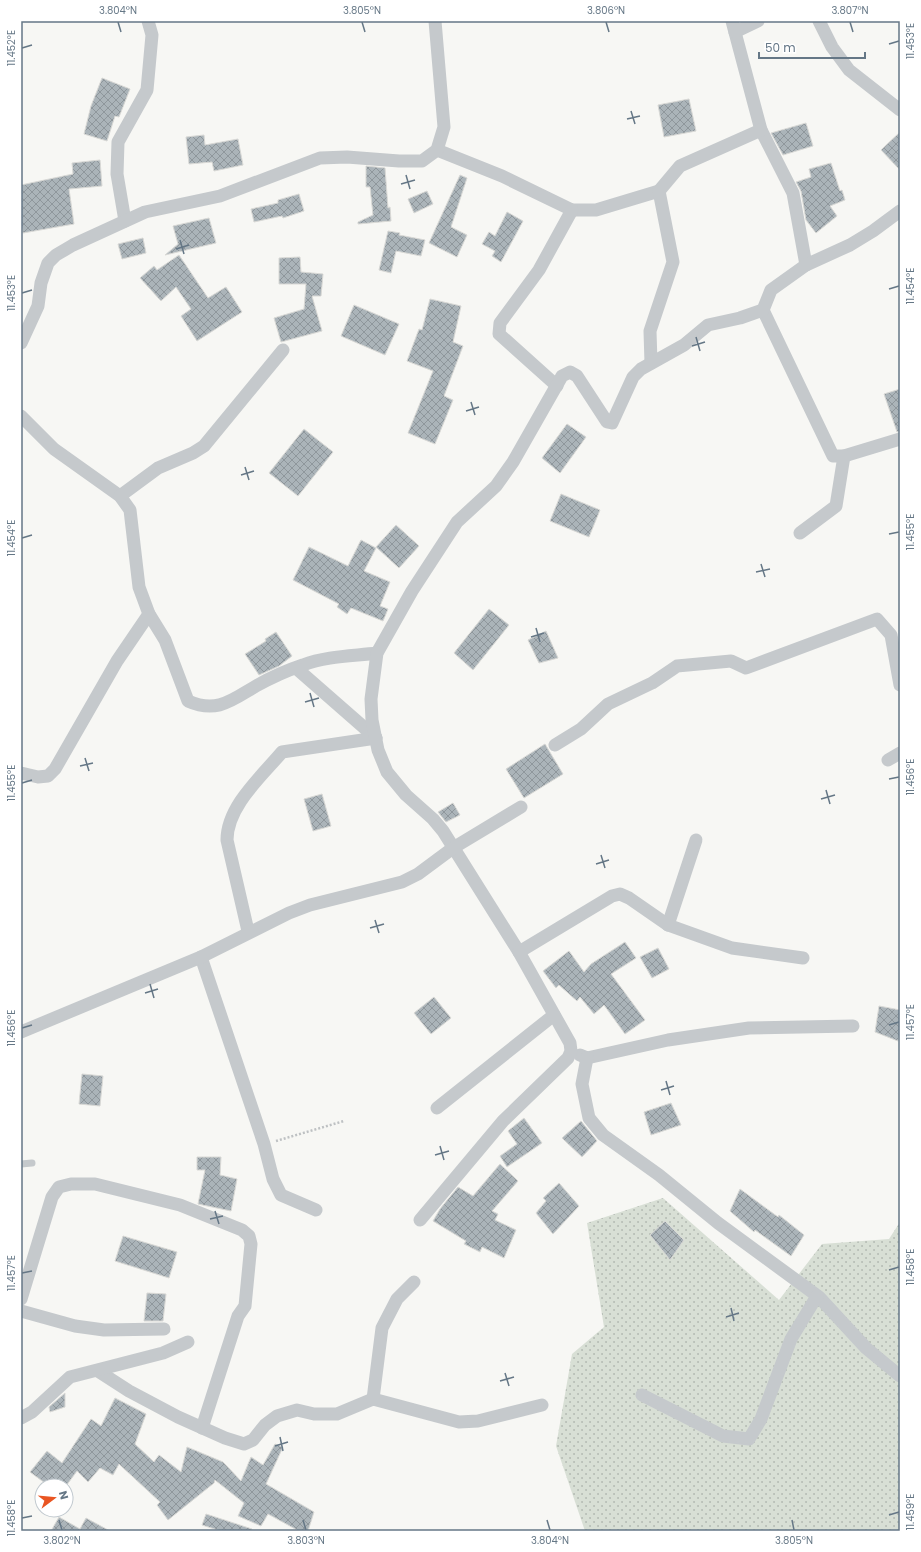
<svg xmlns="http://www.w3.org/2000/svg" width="921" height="1552" viewBox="0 0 921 1552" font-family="Poppins,sans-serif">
  <defs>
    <pattern id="grass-dots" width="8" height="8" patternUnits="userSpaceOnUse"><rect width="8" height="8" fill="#d8dfd5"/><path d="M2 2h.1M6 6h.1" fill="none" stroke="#b3bab2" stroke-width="1.8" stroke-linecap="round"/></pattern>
    <pattern id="building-cross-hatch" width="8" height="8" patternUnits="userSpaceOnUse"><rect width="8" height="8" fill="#abb4b9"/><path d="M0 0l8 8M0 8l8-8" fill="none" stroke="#8f979c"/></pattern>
  </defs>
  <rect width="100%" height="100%" fill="#f7f7f4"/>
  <!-- grass -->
  <path fill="url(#grass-dots)" d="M663,1198L779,1300L822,1244L889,1239L900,1222V1531H585L556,1446L572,1354L604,1327L587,1223Z"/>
  <!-- building -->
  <g fill="url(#building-cross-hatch)" stroke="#d9d9d6">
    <path d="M102,78L130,89L119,117L115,116L107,141L84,134L91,106Z"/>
    <path d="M689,99L696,131L664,137L658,105Z"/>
    <path d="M806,123L813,146L783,155L771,133Z"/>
    <path d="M900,132V170L881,150Z"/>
    <path d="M204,135L205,145L238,139L243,165L214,171L212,162L189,164L186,137Z"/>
    <path d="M100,160L102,186L69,189L74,224L23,233L21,223V185L73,174L72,163Z"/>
    <path d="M831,163L840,191L842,190L845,200L830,206L837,216L816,233L806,220L801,191L796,182L811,177L809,169Z"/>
    <path d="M366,166L385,168L388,208L390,207L391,221L358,224V222L373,215L370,187H366Z"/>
    <path d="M460,175L467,178L451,227L467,235L457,257L429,243Z"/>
    <path d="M427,191L433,204L414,213L408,199Z"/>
    <path d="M299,194L304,211L283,218L282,216L254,222L251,209L278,203V200Z"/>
    <path d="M507,212L523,221L501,262L492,256L495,251L482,244L489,232L495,236Z"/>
    <path d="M209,218L216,243L165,255L178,244L173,226Z"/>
    <path d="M388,231L400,233L399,235L425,240L421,256L396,251L391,273L379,270Z"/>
    <path d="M143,238L146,253L122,259L118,244Z"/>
    <path d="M179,255L208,298L226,287L242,312L197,341L181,316L191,309L176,287L161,301L140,278L154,266L157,270Z"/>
    <path d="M300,257L301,272L323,274L321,296H312L322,331L281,342L274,318L304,309L306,284H279V258Z"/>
    <path d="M430,299L461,306L453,342L463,346L444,396L453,400L435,444L408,433L433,371L407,361L419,329L422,330Z"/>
    <path d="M354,305L399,324L385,355L341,336Z"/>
    <path d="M900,389V431L897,432L884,394Z"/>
    <path d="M567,424L586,437L560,473L542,458Z"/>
    <path d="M304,429L333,452L298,496L269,473Z"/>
    <path d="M561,494L600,510L589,537L550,521Z"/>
    <path d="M396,525L419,546L399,568L376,547Z"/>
    <path d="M361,540L376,548L364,571L390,582L380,606L388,609L383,621L351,608L347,614L337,607L339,604L293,580L309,547L348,566Z"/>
    <path d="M489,609L509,625L473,670L454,653Z"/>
    <path d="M546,631L558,658L539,663L528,640Z"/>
    <path d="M276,632L292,656L279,666L259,675L245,654L266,641L265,639Z"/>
    <path d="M545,744L563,774L524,798L506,769Z"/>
    <path d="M322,794L331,826L313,831L304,799Z"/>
    <path d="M453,803L460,815L446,822L438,812Z"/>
    <path d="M625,942L636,958L611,974L645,1020L625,1034L604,1005L594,1014L580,997L577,1001L559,985L556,988L543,971L569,951L584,972L591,964Z"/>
    <path d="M658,948L669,969L652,978L640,957Z"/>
    <path d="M434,997L451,1018L431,1034L414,1013Z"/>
    <path d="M879,1006L900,1010V1033L898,1041L875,1032Z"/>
    <path d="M82,1074L103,1076L100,1106L79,1104Z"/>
    <path d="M671,1103L681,1125L651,1135L644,1112Z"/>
    <path d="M524,1118L542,1143L507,1167L500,1156L517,1144L508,1131Z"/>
    <path d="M581,1121L597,1141L582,1157L562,1138Z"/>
    <path d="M197,1157H221L220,1175L237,1179L231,1211L198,1204L205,1170H197Z"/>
    <path d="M500,1164L518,1181L492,1211L498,1214L495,1220L516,1230L504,1258L482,1247L480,1252L464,1244L466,1241L433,1221L440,1209L458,1187L473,1196Z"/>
    <path d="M559,1183L579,1206L553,1234L536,1213L546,1201L543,1198Z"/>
    <path d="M740,1189L778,1217L779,1215L804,1235L791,1256L755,1230L754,1232L730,1211Z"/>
    <path d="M665,1221L684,1240L670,1260L650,1235Z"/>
    <path d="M123,1236L177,1252L169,1278L115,1261Z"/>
    <path d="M147,1293L166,1294L163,1321H144Z"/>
    <path d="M65,1393V1407L50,1412L49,1407Z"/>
    <path d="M115,1398L146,1414L135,1444L154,1462L159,1455L181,1472L187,1447L223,1462L241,1481L251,1457L263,1465L275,1444L283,1447L266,1484L314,1512L308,1531H299L268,1514L261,1526L238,1516L244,1503L215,1480L214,1483L168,1520L157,1505L160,1502L119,1464L113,1475L100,1468L88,1482L77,1471L66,1486H49L30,1472L47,1451L62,1463L91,1419L101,1426Z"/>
    <path d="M206,1514L252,1529L251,1531H221L202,1525Z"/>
    <path d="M59,1517L80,1529L86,1518L110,1531H51Z"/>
  </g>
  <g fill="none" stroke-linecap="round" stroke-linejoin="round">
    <!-- path -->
    <path stroke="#bec1c3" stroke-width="2.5" stroke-dasharray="2 2" stroke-linecap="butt" d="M276,1141L344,1121"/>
    <!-- lane -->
    <path stroke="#c5c9cc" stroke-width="7" d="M21,1164L32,1163"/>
    <!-- street -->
    <g stroke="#c5c9cc" stroke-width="13">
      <path d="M732,21L761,130L793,193L806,265"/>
      <path d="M819,21L832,47L849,70L900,110"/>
      <path d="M735,32L758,21"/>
      <path d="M437,150L502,176L572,210H596L659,191"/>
      <path d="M125,221L117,174L118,142L147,90L152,35L148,21"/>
      <path d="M763,310L833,456H844L900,439"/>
      <path d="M21,343L38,306L41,283L48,263L56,255L73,245L145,212L220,196L320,158L347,157L399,161H422L437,150L444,127L435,21"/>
      <path d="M651,363L650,331L673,262L659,191L680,166L761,130"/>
      <path d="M557,386L499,334L500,323L539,270L572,210"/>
      <path d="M21,416L54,449L120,496L130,510L139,587L149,614L165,640L188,701C217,714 232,700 256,686C270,678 288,670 303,665C326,656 353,656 377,653"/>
      <path d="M120,496L158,468L193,453L204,446L283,350"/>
      <path d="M800,533L836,506L844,456"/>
      <path d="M296,668L376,738"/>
      <path d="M555,745L581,729L608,704L652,683L677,666L731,661L746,668L877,619L891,635L900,685"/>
      <path d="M888,760L900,753"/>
      <path d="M21,773L38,777L48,776L55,769L117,661L149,614"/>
      <path d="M668,925L696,840"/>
      <path d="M248,931L227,840C227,806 262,776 282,752L376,738"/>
      <path d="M201,957L264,1144L273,1179L281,1195L316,1210"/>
      <path d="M803,958L732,948L668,925L629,898L620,894L612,896L519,952L443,831L433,819L406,795L387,772L378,750L372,720L371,699L377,653L412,591L457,522L496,486L513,462L562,376L570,372L577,376L607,422L612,423L633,377L641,369L684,345L708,325L740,318L763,310L771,290L806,265L850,245L873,231L900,211"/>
      <path d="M21,1032L201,957L289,913L310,905L402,882L418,874L453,848L521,807"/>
      <path d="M580,1055L587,1058L668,1040L749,1028L853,1026"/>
      <path d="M587,1058L582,1084L589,1118L603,1135L659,1175L718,1223L819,1297L866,1348L900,1376"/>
      <path d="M437,1108L554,1015"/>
      <path d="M420,1220L503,1121L568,1058L571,1051L570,1043L519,952"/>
      <path d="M21,1299L52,1197L59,1187L71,1184H95L180,1205L242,1230L249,1236L251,1244L245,1306L238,1316L202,1428"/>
      <path d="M21,1311L75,1326L104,1330L164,1329"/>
      <path d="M98,1371L129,1391L178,1417L225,1438L244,1444L253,1440L265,1425L277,1416L297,1410L314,1414H337L373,1399L459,1422L478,1421L542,1405"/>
      <path d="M642,1395L723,1436L749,1439L761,1419L791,1339L817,1296"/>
      <path d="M373,1399L382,1328L397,1299L414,1282"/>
      <path d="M21,1418L32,1412L70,1377L163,1353L188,1342"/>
    </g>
  </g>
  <!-- ticks -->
  <path fill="none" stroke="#657786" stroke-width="1.5" d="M118,22L121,32M362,22L365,32M606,22L609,32M850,22L853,32M889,44L899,41M22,48L32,45M631,111L635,124M627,119L640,116M406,175L410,189M401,184L415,180M180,240L184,254M176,249L189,245M889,289L899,286M22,293L32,290M696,337L700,351M692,346L705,342M471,402L475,415M466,411L479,407M245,467L249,480M241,475L254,471M889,534L899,532M22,538L32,535M761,564L765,577M756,572L770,569M536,628L540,642M531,637L544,633M310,693L314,707M305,702L319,698M85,758L89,771M80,766L93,763M889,779L899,777M22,783L32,780M826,790L830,804M821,799L835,795M601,855L605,868M596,864L609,860M375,920L379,933M370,928L384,924M150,984L154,998M145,993L158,989M889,1025L899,1022M22,1028L32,1025M666,1081L670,1095M661,1090L674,1086M440,1146L444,1160M435,1155L449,1151M215,1211L219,1224M210,1219L223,1216M889,1270L899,1267M22,1273L32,1271M731,1308L734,1321M726,1317L739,1313M505,1373L509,1386M500,1381L514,1377M280,1437L283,1451M275,1446L288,1442M889,1515L899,1512M22,1518L32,1516M59,1520L62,1530M303,1520L306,1530M547,1520L550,1530M792,1520L794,1530"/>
  <!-- border -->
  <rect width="921" height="1552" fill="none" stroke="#ffffff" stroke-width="44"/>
  <!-- north arrow -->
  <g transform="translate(54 1498) rotate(74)"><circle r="19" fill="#ffffff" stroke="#c1c9cf"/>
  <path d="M0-3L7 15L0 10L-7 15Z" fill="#e95522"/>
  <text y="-6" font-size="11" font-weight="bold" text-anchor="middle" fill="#657786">N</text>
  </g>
  <!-- scale -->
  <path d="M759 52v6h106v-6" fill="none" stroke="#657786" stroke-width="2"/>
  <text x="765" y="52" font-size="12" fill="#657786" stroke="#ffffff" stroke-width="3" paint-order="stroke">50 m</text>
  <rect x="22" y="22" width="877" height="1508" fill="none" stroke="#657786" stroke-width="1.5"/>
  <g font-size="10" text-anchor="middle" fill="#657786">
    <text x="118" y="14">3.804°N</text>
    <text x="362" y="14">3.805°N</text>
    <text x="606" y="14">3.806°N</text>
    <text x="850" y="14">3.807°N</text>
    <text transform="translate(910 41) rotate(-90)" y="4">11.453°E</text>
    <text transform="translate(11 48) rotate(-90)" y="4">11.452°E</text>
    <text transform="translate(910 286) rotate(-90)" y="4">11.454°E</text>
    <text transform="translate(11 293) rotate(-90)" y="4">11.453°E</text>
    <text transform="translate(910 532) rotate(-90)" y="4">11.455°E</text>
    <text transform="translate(11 538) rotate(-90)" y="4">11.454°E</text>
    <text transform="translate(910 777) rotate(-90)" y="4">11.456°E</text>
    <text transform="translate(11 783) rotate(-90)" y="4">11.455°E</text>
    <text transform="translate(910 1022) rotate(-90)" y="4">11.457°E</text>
    <text transform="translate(11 1028) rotate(-90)" y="4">11.456°E</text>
    <text transform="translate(910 1267) rotate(-90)" y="4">11.458°E</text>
    <text transform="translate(11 1273) rotate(-90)" y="4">11.457°E</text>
    <text transform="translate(910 1512) rotate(-90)" y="4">11.459°E</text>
    <text transform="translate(11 1518) rotate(-90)" y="4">11.458°E</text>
    <text x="62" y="1544">3.802°N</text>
    <text x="306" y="1544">3.803°N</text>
    <text x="550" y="1544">3.804°N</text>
    <text x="794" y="1544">3.805°N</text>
  </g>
</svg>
